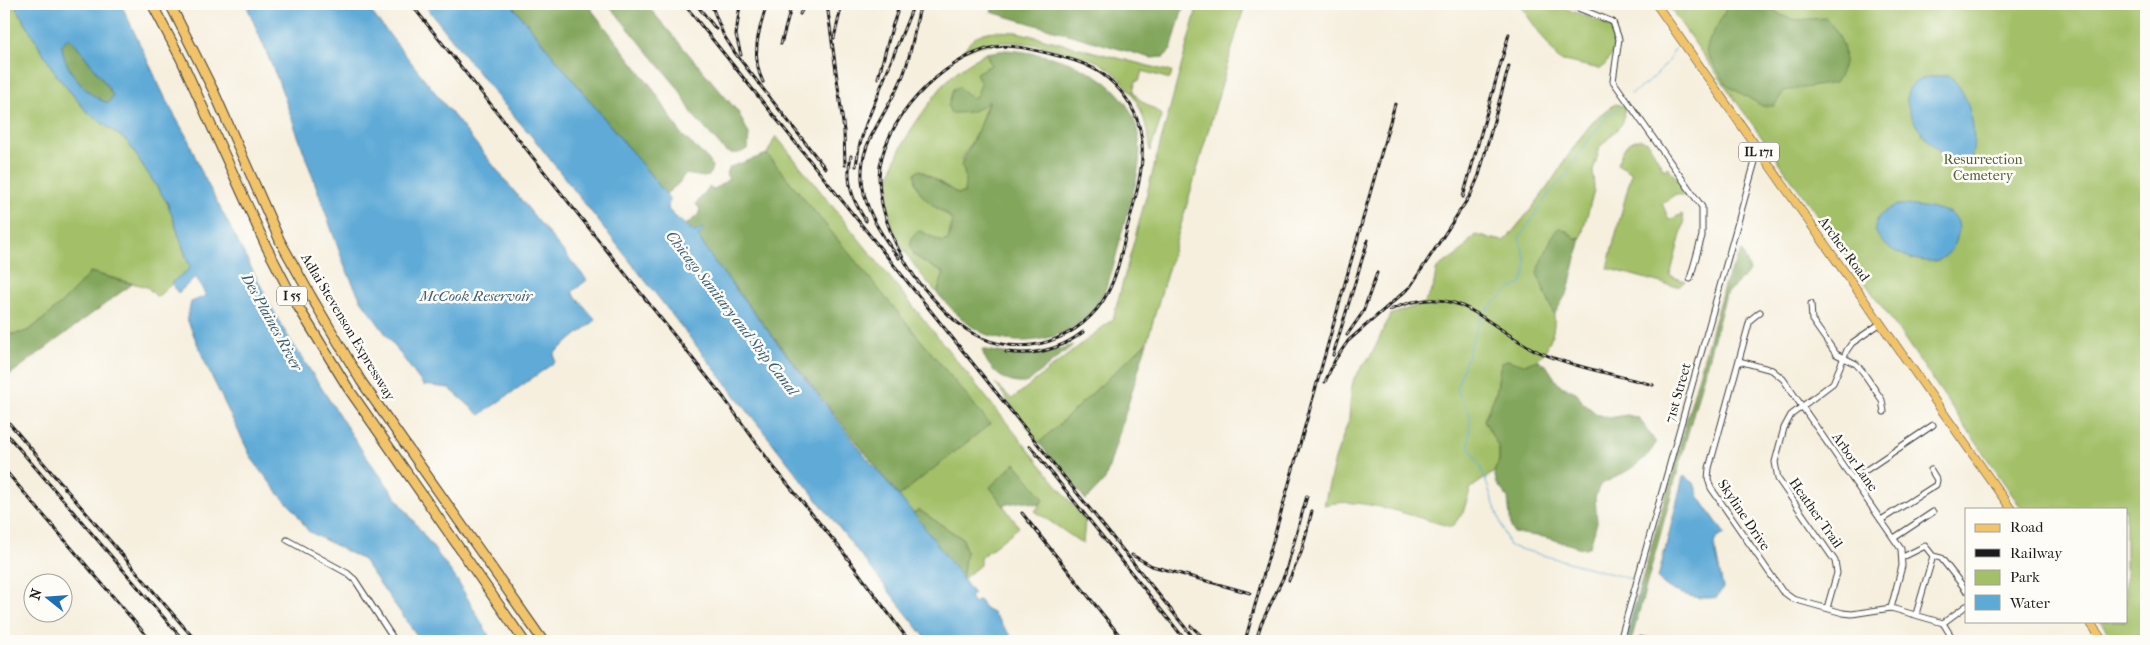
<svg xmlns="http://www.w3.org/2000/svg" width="2150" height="645" viewBox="0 0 2150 645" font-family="'IM FELL French Canon',serif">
  <rect width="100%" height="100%" fill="#fdfcf7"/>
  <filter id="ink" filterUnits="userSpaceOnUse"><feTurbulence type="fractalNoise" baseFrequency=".02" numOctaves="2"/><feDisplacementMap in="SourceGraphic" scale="10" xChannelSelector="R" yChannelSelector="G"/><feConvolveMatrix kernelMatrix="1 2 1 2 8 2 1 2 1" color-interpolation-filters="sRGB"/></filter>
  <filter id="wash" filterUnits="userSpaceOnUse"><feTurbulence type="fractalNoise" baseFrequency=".0096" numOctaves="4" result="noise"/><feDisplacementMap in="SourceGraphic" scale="20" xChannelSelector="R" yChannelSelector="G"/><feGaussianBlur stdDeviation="1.12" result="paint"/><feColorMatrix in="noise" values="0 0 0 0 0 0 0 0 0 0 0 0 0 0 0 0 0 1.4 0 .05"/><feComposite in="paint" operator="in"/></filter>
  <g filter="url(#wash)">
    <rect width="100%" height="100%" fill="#f6efde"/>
    <!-- green -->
    <g fill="#a3c068" stroke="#606e42">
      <path d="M4,4H14L57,76L87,112L127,141L168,204L190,268L157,297L147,287L90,272C80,286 42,323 27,331C20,334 11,334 4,335Z"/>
      <path d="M1198,4H1245L1147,342L1039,443L995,383L1012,399L1113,319Z"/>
      <path d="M1519,4H1553L1610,25C1616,43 1615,57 1600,69L1559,60Z"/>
      <path d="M1667,4H2146V641H2114L2100,621H2126V509H2022L1900,332Z"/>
      <path d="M994,31L1017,32L1172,72L1170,79L1142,71L1139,81H1136L1133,92C1141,104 1153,106 1162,116L1150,151C1148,114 1128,73 1091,59C1080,55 1068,53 1057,50C1022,40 998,39 963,51C972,38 978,33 994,31Z"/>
      <path d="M986,53L991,65L977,95L972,99L953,89L948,107L989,98L978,130L962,159L966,182L964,193L958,194L920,170L933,206L948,216L952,221L948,240L942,242L920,231L913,255L944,273L937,293C879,228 870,187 921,115C944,83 950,72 986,53Z"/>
      <path d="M1616,104L1626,107L1622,124L1600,147L1593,171L1594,190L1581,238H1575L1566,230L1538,273C1543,287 1553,303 1554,317C1556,333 1544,363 1526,365C1520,365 1513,362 1507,360L1501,363L1496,393L1484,420L1499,448V461L1494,472L1471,488L1463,512L1452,527C1416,518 1360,495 1324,505L1335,459L1349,419L1351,390L1354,378L1373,352L1390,315L1424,303L1433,289L1436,271L1439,266L1456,256L1475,235L1503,241L1508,237C1520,222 1533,208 1544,192C1563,167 1587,117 1616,104Z"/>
      <path d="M776,136L1085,520L1083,544L1035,511L1044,499L990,487L1019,527L980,558V565L962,580L966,551L963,539L919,510L912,514L899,496L989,423L767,154Z"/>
      <path d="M1640,139L1648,142L1664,170L1668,167L1690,197L1676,194L1662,203L1669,220L1682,214L1684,223L1670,276L1685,281L1680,286H1672L1607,268L1631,176V172L1617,164C1622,152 1625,141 1640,139Z"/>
    </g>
    <!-- forest -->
    <g fill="#82a65c" stroke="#4f613c">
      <path d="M511,4H587L651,86L682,135L709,160L712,167L709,176L704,177L685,174L679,183L666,194Z"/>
      <path d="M608,4H646L738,112L749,134L748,148C741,154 733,155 725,151L693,115L678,88Z"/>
      <path d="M994,4H1184L1171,50L1164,57L1151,58L991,12Z"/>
      <path d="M1728,4H1767L1768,7L1783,16L1795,20L1826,18C1843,39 1853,57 1835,83L1784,91L1774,106H1762L1727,85L1706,52C1709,34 1722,21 1728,4Z"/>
      <path d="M68,38L75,43L106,84L113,96L108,103C86,96 62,67 62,44Z"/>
      <path d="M1006,50C1061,54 1130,75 1139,139C1143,167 1131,198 1124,224C1117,249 1113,277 1100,300C1078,339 1021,351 983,333C964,324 951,308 937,293L944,273C929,264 899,254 915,233L920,231L942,242L948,240C949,235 954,226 952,221C948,208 914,204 915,173L920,170L958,194L964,193C965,183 967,174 961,165L978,130L989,101C977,112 969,113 951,113L948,107L953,89L959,87L972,99L977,95L981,84L976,73L991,65L986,53Z"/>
      <path d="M767,154L990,424L899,496L713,260L698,236L704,230L702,228L696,233L686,225L698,215L700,209L696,204L709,187L713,190L729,179L726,174L730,167Z"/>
      <path d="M1560,227L1575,238H1581L1568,291L1554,315L1537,273L1552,237Z"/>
      <path d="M1742,251L1750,271L1726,294L1631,641H1625L1725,282Z"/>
      <path d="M90,272L132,284L4,379V335C11,334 20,334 27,331C42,323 80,286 90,272Z"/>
      <path d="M1147,342L1105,480L1086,500L1039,443Z"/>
      <path d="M1073,345L1028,382C1007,388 986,368 982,349C1018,357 1038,356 1073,345Z"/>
      <path d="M1507,360L1524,365L1537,360L1546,365L1559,385L1576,392L1583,403L1597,414L1609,418L1627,415L1639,418L1656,443C1644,465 1621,474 1600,485L1595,497L1597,522L1590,546L1585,549L1544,537L1514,533L1511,528L1508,498L1497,484L1494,472L1499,461V448L1484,420L1496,393L1501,363Z"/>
      <path d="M1015,463L1044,499L1038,505L1024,501L1003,505L990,487Z"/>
      <path d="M919,510L963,539L966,551L962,580L912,514Z"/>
    </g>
    <!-- water -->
    <g fill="#5eaad7" stroke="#3d637a" fill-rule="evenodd">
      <path d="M14,4H121L168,104L188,139L201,171L282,327L365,455L457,580L492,641H421L363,560L308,531L295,511L278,493L252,459L208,369L187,319L191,302L206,296L196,277L178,293L171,283L190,268L168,204L127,141L87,112L57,76ZM68,38L75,43L106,84L113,96L108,103C86,96 62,67 62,44Z"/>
      <path d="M246,4H365C438,96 511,189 587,280L572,292L596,320L554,353L555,362L480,415L449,388L423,385L361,300L345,267L278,80Z"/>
      <path d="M424,4H511L666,194L669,200L668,209C673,216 687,226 695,232L702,228L704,230L698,236L713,260L870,462L919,520L974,594L970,597L974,603L979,600L987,610L993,613L1015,641H928L534,139L496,95Z"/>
      <path d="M1949,76C1971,92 1980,141 1969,164L1960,166C1922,147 1868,72 1949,76Z"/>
      <path d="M1896,205C1905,204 1913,206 1923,207C1943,210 1965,211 1957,238C1955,247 1949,254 1941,259C1917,271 1838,232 1896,205Z"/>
      <path d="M1683,477H1686L1694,483L1699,497L1725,534L1717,538L1714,543L1723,588L1717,597C1699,601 1668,593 1658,578Z"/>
    </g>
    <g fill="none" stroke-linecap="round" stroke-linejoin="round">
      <!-- stream -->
      <g stroke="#5eaad7" stroke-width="1">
        <path d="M1684,13L1687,4"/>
        <path d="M1631,94C1651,81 1664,71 1675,49"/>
        <path d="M1620,108L1609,114L1592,135L1568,172L1550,192L1519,238C1525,255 1530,269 1520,285L1510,289L1489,307L1479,321L1456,389L1470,414L1469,446L1481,468L1509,546L1631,579"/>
        <path d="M1628,641L1642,583"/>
      </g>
    </g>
  </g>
  <g filter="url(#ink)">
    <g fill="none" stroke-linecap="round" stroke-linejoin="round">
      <!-- street casing -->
      <g stroke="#3d3c39" stroke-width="7">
        <g id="street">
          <path d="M1568,4L1613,22L1619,39L1613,81L1702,207V236L1690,279"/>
          <path d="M1811,304L1812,320L1836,354L1856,364L1863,372L1882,400L1884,412"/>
          <path d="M1760,312L1750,320L1709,468L1708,479L1711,488L1782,591L1793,599L1843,613L1852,614L1891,608L1943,623"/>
          <path d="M1739,361L1772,370L1783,379L1901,549L1902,566L1891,608"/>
          <path d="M1853,479L1933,425"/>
          <path d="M1881,520L1936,485L1937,480L1931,470"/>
          <path d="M1894,538L1933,512"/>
          <path d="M287,540L347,573L355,580L395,641"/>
          <path d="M1903,557L1925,546L1933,556L1941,558L1966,590"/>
          <path d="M1827,608L1837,573L1835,561L1778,479L1775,462L1784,428L1791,415L1833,383L1847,350L1852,343L1881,323"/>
          <path d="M1916,614L1933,556"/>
          <path d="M1943,623L1966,606"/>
          <path d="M1943,623L1954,641"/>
          <path d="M1620,641L1758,151"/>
          <path d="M1635,641L1639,639L1649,641"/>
        </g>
      </g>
      <!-- primary casing -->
      <g stroke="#3d3c39" stroke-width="9">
        <g id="primary">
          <path d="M1656,4L2011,509"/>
          <path d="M2089,621L2103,641"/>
        </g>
      </g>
      <!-- highway casing -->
      <g stroke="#3d3c39" stroke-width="11">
        <g id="highway">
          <path d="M152,4L181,59L266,246L294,300L348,388L524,641"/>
          <path d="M170,4L214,92L280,241L312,298L361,381L543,641"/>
        </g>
      </g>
      <!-- street -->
      <use href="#street" stroke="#fff" stroke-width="5"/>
      <!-- primary -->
      <use href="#primary" stroke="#f1c36a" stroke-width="8"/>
      <!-- highway -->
      <use href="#highway" stroke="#f1c36a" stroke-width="9"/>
      <!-- rail casing -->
      <g stroke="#1c1c1c" stroke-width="3">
        <g id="rail">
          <path d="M411,4L724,398L772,465L840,548L909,641"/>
          <path d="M684,4L1196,641"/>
          <path d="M696,4L716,29"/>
          <path d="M711,4L723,34L735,53L825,168"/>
          <path d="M740,4L736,35L741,55"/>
          <path d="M827,4L844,131L845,165"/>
          <path d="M800,14L805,4"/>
          <path d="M834,38L842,4"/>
          <path d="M781,44L792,4"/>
          <path d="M878,78L893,24L900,4"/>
          <path d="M763,82C750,56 759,29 767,4"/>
          <path d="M851,156C845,181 852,200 866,221"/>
          <path d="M856,166L859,147L866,124L914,4"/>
          <path d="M1463,197L1509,34"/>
          <path d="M899,258C872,224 849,183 870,139C880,118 893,99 902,78C912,55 914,28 921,4"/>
          <path d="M919,283C898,254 879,214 879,177C880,123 942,57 995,47C1013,44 1034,50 1051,54C1075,60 1097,66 1114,84C1158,127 1141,177 1127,229C1122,250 1118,273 1108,292C1083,341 1020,361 972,333C953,322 935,301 921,285"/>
          <path d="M1390,310C1459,278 1486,328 1539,352C1572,367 1618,375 1653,385"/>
          <path d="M1347,335L1363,312L1377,273"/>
          <path d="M1006,352C1034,356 1061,349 1083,332"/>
          <path d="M1333,355L1368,240"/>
          <path d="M1325,382L1335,360L1348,341L1410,287L1471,194L1479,175L1509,66"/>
          <path d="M4,417L196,641"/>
          <path d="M4,431L184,641"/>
          <path d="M1030,446L1186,641"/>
          <path d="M4,469L151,641"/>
          <path d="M1022,513L1124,641"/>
          <path d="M1132,555L1152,566L1250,593"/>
          <path d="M1289,580L1301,553L1312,511"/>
          <path d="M1191,626L1207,641"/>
          <path d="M1245,641L1395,104"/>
          <path d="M1256,641L1261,624L1285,574L1307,496"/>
        </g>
      </g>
      <!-- rail -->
      <use href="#rail" stroke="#fdfcf7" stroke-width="1" stroke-dasharray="4" stroke-linecap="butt"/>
    </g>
  </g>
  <g text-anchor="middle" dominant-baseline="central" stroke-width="5" stroke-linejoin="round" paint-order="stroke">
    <!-- shield labels -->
    <g fill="#fdfcf7" stroke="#605f5e" stroke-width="1">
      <rect x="1739" y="142.5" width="40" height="19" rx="4"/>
      <rect x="277" y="286.5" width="30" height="19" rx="4"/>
    </g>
    <g font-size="12" font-weight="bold" fill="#1c1c1c">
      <text x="1759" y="152">IL 171</text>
      <text x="292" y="296">I 55</text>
    </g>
    <!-- park labels -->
    <g font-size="14" fill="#525e3a" stroke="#fdfcf7">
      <text x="1983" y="159">Resurrection<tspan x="1983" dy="16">Cemetery</tspan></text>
    </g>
    <!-- street labels -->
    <g font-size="14" fill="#1c1c1c" stroke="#fdfcf7">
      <text transform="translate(1844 249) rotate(54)">Archer Road</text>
      <text transform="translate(348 327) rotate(59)">Adlai Stevenson Expressway</text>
      <text transform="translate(1678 393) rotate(-74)">71st Street</text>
      <text transform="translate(1855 462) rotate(55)">Arbor Lane</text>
      <text transform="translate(1816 513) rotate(55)">Heather Trail</text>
      <text transform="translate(1744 515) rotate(56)">Skyline Drive</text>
    </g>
    <!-- water labels -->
    <g font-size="15" font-style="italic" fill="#3a5c70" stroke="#fdfcf7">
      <text x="476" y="296">McCook Reservoir</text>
      <text transform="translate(732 313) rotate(52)">Chicago Sanitary and Ship Canal</text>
      <text transform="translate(272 322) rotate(61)">Des Plaines River</text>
    </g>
  </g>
  <!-- margin -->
  <rect width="2150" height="645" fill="none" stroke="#fdfcf7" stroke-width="20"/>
  <!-- legend -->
  <rect x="1965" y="508" width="162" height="115" fill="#fdfcf7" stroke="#a3a29f"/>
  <rect x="1975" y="524" width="25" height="8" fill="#f1c36a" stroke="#a3a29f"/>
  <text x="2010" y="532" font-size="15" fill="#1c1c1c">Road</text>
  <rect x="1975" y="549" width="25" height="8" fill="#1c1c1c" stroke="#a3a29f"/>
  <text x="2010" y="558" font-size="15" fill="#1c1c1c">Railway</text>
  <rect x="1975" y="570" width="25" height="15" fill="#a3c068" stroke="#a3a29f"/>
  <text x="2010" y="582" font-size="15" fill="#1c1c1c">Park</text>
  <rect x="1975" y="595" width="25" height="15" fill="#5eaad7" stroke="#a3a29f"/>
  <text x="2010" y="608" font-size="15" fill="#1c1c1c">Water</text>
  <!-- north arrow -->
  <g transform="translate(48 598) rotate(287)"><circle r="24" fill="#fdfcf7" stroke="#a3a29f"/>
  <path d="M0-4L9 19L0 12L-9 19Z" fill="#1f6fb2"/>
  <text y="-8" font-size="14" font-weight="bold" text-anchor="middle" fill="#1c1c1c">N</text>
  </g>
</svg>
